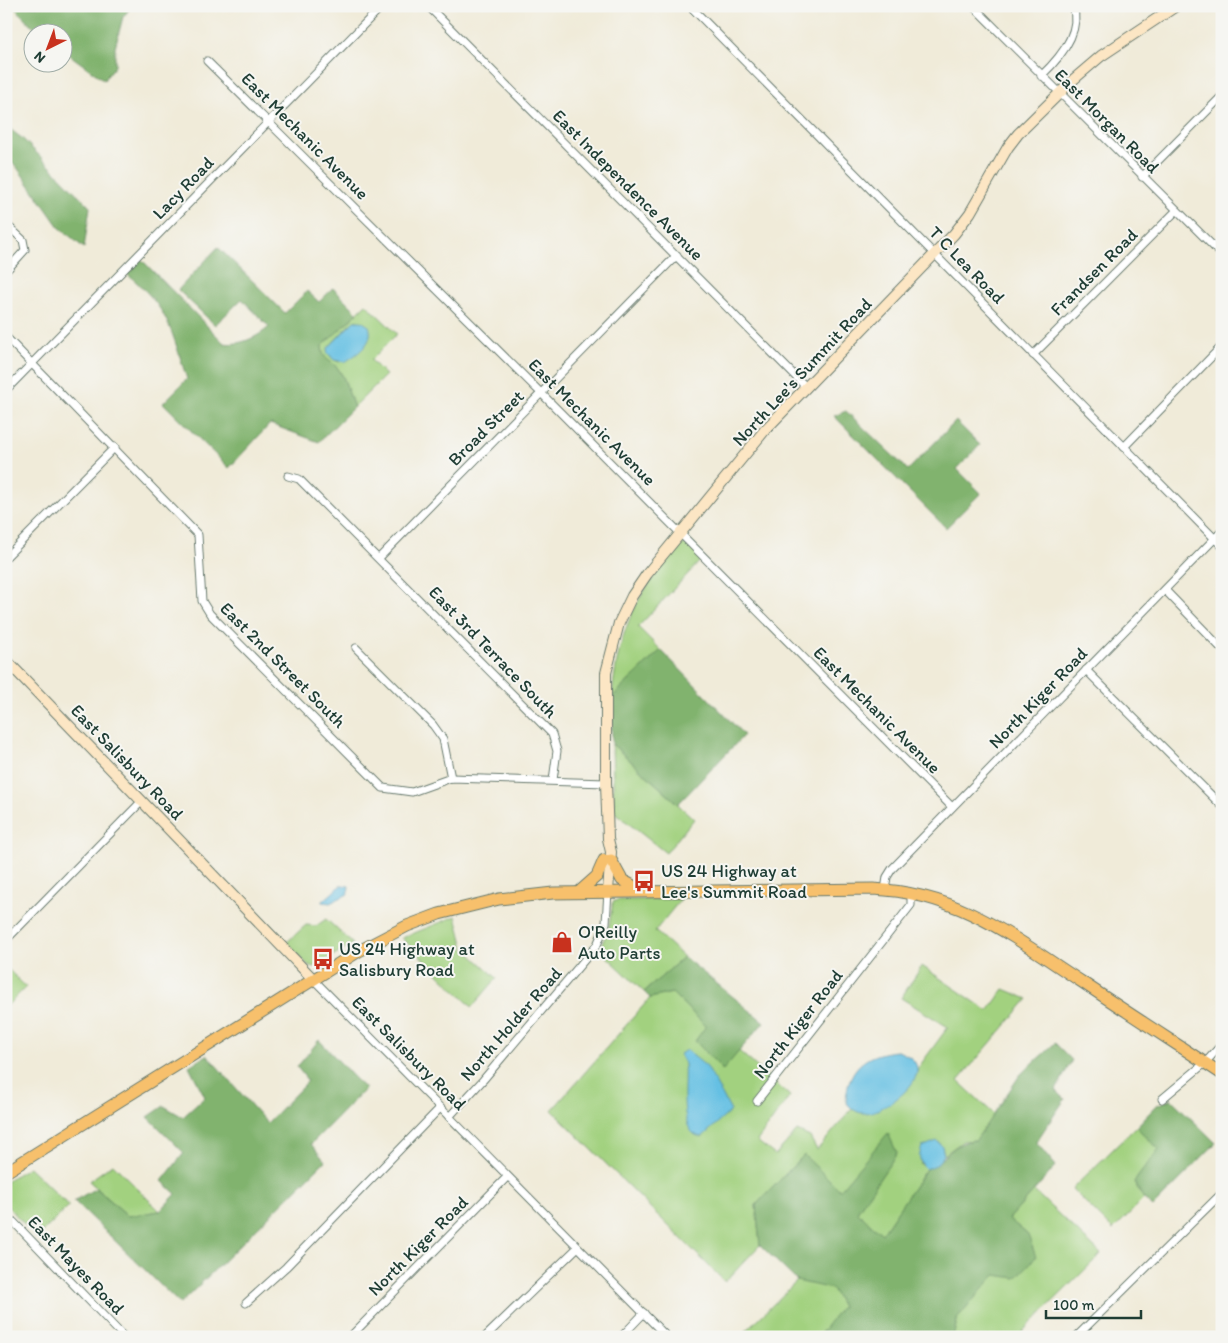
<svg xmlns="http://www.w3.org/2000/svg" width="1228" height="1343" viewBox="0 0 1228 1343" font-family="Itim,sans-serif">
  <rect width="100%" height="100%" fill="#f6f6f2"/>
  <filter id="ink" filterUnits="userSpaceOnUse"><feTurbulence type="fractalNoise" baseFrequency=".02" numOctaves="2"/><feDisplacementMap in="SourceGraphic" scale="10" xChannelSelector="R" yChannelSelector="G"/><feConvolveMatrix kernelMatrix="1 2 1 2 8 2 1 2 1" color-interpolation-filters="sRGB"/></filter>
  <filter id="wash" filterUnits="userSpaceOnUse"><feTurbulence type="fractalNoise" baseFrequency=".0096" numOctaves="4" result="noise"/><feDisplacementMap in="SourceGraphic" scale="20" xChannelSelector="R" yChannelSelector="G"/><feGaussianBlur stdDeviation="1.12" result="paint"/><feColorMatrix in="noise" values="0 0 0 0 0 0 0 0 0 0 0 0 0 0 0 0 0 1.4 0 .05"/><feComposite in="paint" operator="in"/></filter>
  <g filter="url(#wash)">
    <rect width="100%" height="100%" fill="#f0ebd9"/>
    <!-- green -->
    <g fill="#a2d17f" stroke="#60875a" fill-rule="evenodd">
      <path d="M366,304L397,334L371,360L386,375L354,407C349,396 346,380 339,370C331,359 322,363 322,346ZM357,320L370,334C366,349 352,354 339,362C331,359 330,356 328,348L349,325Z"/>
      <path d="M683,544H687L702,559L638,627L661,650L612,697C617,645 628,608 662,566C668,559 674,548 683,544Z"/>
      <path d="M612,744L694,819L666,853L614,812Z"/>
      <path d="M681,899L655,931L684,957L644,992L599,949L608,931L613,902L618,900Z"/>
      <path d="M456,916L464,948L497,978L472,1007L402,938Z"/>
      <path d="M326,919L353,944L313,967L308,965L286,943L306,925L316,926Z"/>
      <path d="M922,966L988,1011L1004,989L1028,999L958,1081L994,1114L976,1140L963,1141L944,1155L942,1146L920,1163L926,1169L882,1234L857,1212L897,1153L840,1191L803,1156L756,1205L760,1245L725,1282L552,1110L650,998L672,993L706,1026L722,1070L739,1051L790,1096L757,1141L775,1155L797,1131L810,1137L817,1150L852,1109L862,1113L916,1076L918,1068L948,1027L901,998Z"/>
      <path d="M6,967L26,987L6,1007Z"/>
      <path d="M1136,1127L1159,1149L1134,1182L1144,1199L1113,1230L1072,1189Z"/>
      <path d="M113,1164L160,1211L128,1216L89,1181Z"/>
      <path d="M29,1167L69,1206L37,1237L6,1205V1181Z"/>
      <path d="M1034,1191L1101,1254L1017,1337H953L958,1317L1028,1235L1009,1219Z"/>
      <path d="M797,1281L832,1288L842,1307L818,1337H740Z"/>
    </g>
    <!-- forest -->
    <g fill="#81b36e" stroke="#507851">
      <path d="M13,6H132L123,17L115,47V66L104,80L63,50L62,32H38Z"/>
      <path d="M6,126L23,139L90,207L84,248L59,227L16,166L6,159Z"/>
      <path d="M218,247L285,313L307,291L319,302L333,288L358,313L322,346C322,361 332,360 339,370C346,380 349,396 354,407L319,442L270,424L229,468L163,403L187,379C171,330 169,308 127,274L141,259L224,343C239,346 258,337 269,327L242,299L215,325L178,290Z"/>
      <path d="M846,411L908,470L956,421L980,445L957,469L981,493L946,528L834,416Z"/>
      <path d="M661,650L744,735L678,804L612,744V697Z"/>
      <path d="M684,957L764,1022L723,1070L695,1041L706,1026L672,993L650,998L644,992Z"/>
      <path d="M319,1040L365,1089L311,1144L325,1161L180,1304L74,1201L96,1188L128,1216L160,1211L176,1194L162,1181L184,1153L148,1117L164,1106L183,1117L205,1097L189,1066L207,1055L267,1123L308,1081L297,1067Z"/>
      <path d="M1055,1043L1072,1060L1056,1090L1065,1099L1036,1142L1056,1166L1009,1219L1028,1235L1036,1257L1016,1278L995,1275L958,1317L953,1337H818L842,1306L832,1289L797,1281L760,1245L756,1205L804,1155L840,1190L888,1133L897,1153L857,1212L882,1234L926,1169C947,1160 951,1142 976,1140L1020,1075Z"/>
      <path d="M1171,1099L1216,1143L1153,1207L1144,1199L1134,1182L1159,1149L1136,1127L1157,1105Z"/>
    </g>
    <!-- water -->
    <g fill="#65c0e3" stroke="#427e8c">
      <path d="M354,321H361L369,326C375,343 357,354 345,362L334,360L327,352L328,348Z"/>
      <path d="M341,885L349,886L348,894L330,903L322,902Z"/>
      <path d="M686,1050L707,1067L731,1111L702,1137C677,1135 686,1082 684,1065C684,1062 681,1058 680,1054Z"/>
      <path d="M898,1051C905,1054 916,1059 917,1068C920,1087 879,1115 862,1113C855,1112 850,1107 846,1102C847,1068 865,1053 898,1051Z"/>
      <path d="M937,1141L942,1146L944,1155L936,1165L926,1169C919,1161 918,1157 922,1147Z"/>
    </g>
  </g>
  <g filter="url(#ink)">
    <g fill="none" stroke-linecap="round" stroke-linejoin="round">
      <!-- street casing -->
      <g stroke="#687a6e" stroke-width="9">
        <g id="street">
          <path d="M428,6L806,387"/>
          <path d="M690,6L1222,546"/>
          <path d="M973,6L1222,255"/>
          <path d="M207,61L542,394L952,807"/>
          <path d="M1041,76C1059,59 1082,32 1073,6"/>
          <path d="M1142,177L1222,96"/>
          <path d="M6,224L23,240L25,250L6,271"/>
          <path d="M6,337L198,535L202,601L210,614L383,788L412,792L451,778L606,783"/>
          <path d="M1033,355L1176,211"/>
          <path d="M6,390L382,6"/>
          <path d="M1124,447L1222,346"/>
          <path d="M288,476L299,479L552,734L557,751L553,780"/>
          <path d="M6,557L115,447"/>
          <path d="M379,558L677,255"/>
          <path d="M1165,590L1222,649"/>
          <path d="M356,648L433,725L443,739L451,778"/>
          <path d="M1086,670L1222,806"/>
          <path d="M885,890L887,877L892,869L1222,531"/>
          <path d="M6,940L142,801"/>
          <path d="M313,979L667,1337"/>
          <path d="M1162,1099L1205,1063L1222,1044"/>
          <path d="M757,1101L911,905V893"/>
          <path d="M449,1117L483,1080L597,945L606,923L608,891"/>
          <path d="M6,1214L124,1337"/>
          <path d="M246,1303L286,1267L440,1108"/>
          <path d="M350,1337L507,1177"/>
          <path d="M485,1337L577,1248"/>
          <path d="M621,1337L644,1313"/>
          <path d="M1076,1337L1222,1193"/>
        </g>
      </g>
      <!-- secondary casing -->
      <g stroke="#687a6e" stroke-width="12">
        <g id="secondary">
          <path d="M6,660L313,979"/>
          <path d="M608,891L611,852L608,839L606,783V673L619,623L632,596L647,574L765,430L954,234L970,213L1008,147L1018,134L1074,79L1101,56L1176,6"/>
        </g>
      </g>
      <!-- primary casing -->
      <g stroke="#687a6e" stroke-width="13">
        <g id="primary">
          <path d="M611,860L622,880L639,889"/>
          <path d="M579,892L597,876L604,860"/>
          <path d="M6,1172L359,951L407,926L439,914L499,899L553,893L873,889C959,893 1013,937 1082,982C1128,1013 1175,1043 1222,1074"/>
        </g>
      </g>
      <!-- street -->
      <use href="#street" stroke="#fff" stroke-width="7"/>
      <!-- secondary -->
      <use href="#secondary" stroke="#fce6c4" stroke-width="10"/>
      <!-- primary -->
      <use href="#primary" stroke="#f7c06c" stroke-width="11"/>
    </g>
  </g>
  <!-- icons -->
  <defs>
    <g id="bus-bare" transform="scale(1.725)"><path d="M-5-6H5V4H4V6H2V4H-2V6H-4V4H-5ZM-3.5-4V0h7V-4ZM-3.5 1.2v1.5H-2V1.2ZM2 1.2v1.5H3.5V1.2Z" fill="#c8321e" stroke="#f6f6f2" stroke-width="2.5" paint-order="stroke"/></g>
    <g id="shop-bare" transform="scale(1.725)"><path d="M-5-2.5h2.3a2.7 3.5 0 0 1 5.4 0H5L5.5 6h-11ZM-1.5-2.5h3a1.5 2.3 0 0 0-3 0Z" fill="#c8321e" stroke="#f6f6f2" stroke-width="2.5" paint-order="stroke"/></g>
  </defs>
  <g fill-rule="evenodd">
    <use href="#bus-bare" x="644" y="881"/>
    <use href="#shop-bare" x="562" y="942"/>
    <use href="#bus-bare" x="323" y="959"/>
  </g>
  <g text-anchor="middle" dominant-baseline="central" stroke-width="4" stroke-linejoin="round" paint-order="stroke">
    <!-- street labels -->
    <g font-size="18" fill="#1f3d34" stroke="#f6f6f2">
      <text transform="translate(1107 121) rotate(45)">East Morgan Road</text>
      <text transform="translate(305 136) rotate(45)">East Mechanic Avenue</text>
      <text transform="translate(628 185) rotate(45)">East Independence Avenue</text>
      <text transform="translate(183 188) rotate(-46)">Lacy Road</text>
      <text transform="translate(967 265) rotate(46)">T C Lea Road</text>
      <text transform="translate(1094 272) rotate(-45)">Frandsen Road</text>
      <text transform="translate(802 372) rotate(-47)">North Lee's Summit Road</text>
      <text transform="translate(592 422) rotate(45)">East Mechanic Avenue</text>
      <text transform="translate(486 428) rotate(-45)">Broad Street</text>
      <text transform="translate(493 652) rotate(46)">East 3rd Terrace South</text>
      <text transform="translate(283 665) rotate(45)">East 2nd Street South</text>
      <text transform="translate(1038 698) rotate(-46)">North Kiger Road</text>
      <text transform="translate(877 710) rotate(45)">East Mechanic Avenue</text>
      <text transform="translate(127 762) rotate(46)">East Salisbury Road</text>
      <text transform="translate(511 1024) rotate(-49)">North Holder Road</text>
      <text transform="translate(798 1024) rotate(-52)">North Kiger Road</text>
      <text transform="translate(409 1053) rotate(45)">East Salisbury Road</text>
      <text transform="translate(418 1246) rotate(-45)">North Kiger Road</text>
      <text transform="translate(76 1265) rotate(46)">East Mayes Road</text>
    </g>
    <!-- poi labels -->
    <g font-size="18" fill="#1f3d34" stroke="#f6f6f2" text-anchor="start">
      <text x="661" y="871">US 24 Highway at<tspan x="661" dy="21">Lee's Summit Road</tspan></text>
      <text x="578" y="932">O'Reilly<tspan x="578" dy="21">Auto Parts</tspan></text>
      <text x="339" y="949">US 24 Highway at<tspan x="339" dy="21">Salisbury Road</tspan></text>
    </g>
  </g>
  <!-- margin -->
  <rect width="1228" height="1343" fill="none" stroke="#f6f6f2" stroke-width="25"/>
  <!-- north arrow -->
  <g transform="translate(48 48) rotate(222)"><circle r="24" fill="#f6f6f2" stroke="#a0aca6"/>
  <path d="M0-4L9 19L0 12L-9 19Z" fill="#c8321e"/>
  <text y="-8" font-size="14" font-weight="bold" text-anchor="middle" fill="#1f3d34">N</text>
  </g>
  <!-- scale -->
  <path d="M1046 1310v8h95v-8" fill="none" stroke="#1f3d34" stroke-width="2.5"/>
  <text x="1053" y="1310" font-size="15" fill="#1f3d34" stroke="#f6f6f2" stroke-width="4" paint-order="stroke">100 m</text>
</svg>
